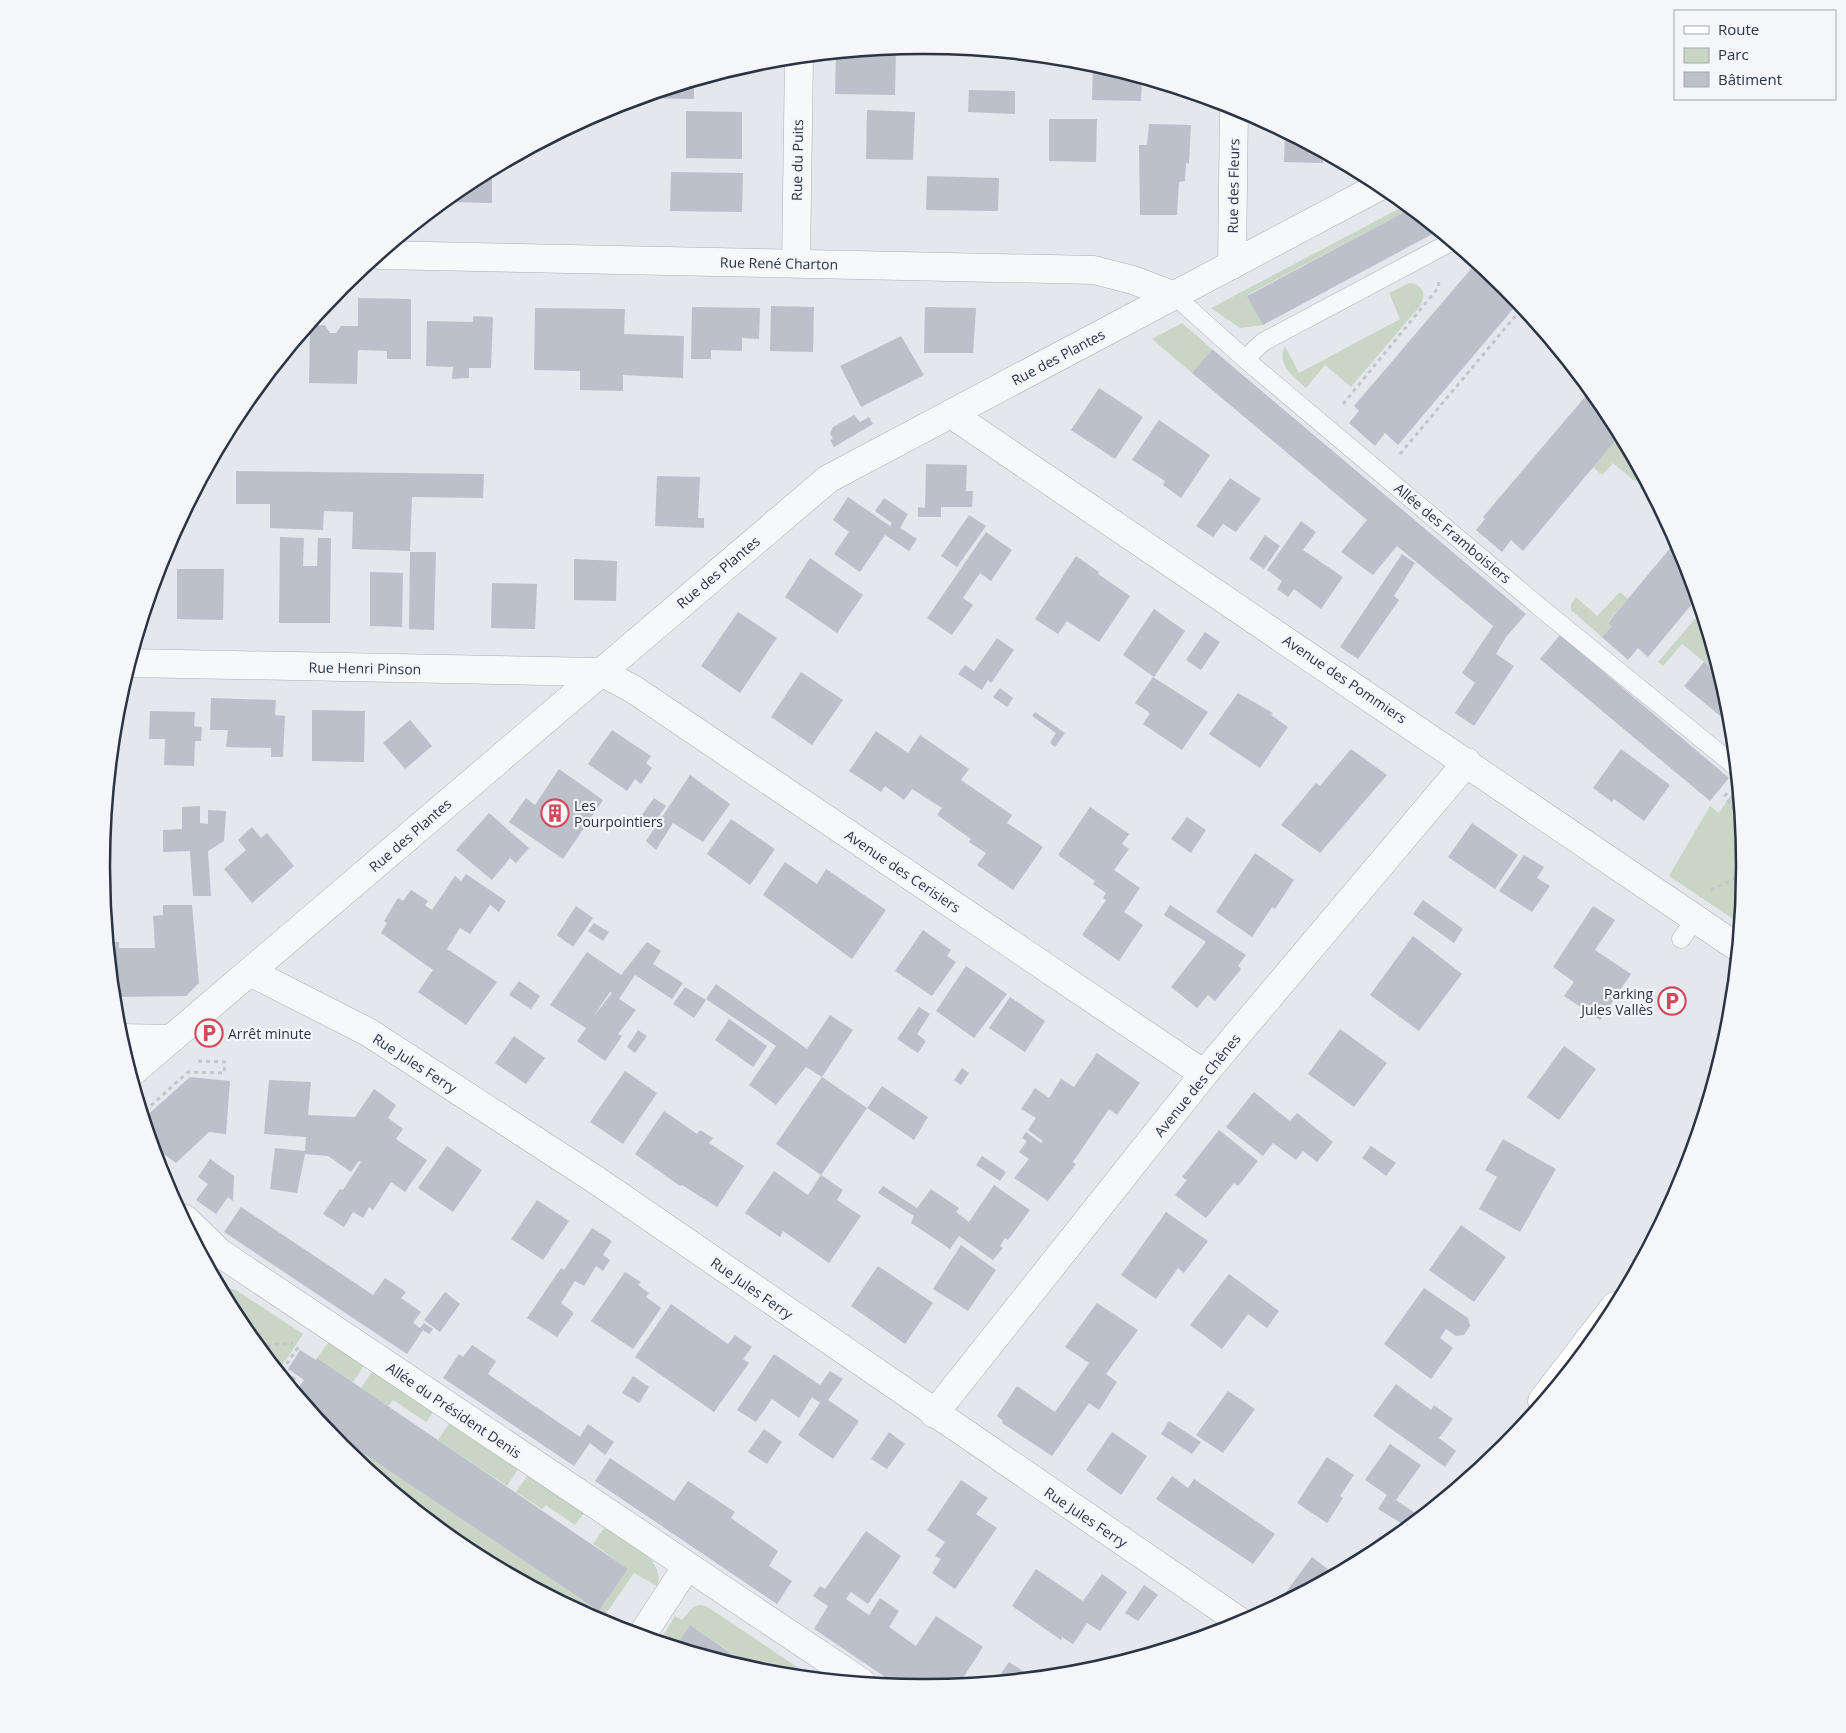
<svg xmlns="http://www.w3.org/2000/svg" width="1846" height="1733" viewBox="0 0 1846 1733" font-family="'Open Sans',sans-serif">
  <rect width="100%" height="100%" fill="#e4e7ec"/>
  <!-- green -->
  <g fill="#c9d6c5">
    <path d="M1406,205L1410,209L1247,295L1263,325L1240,328L1211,308Z"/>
    <path d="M1409,283C1423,285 1427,293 1420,306L1351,387L1325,365L1306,388C1293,376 1276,365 1285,346L1299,373L1400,319L1389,293Z"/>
    <path d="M1182,323L1212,349L1192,373L1152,339Z"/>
    <path d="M1619,435L1644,482L1633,480L1613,463L1602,475L1593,467Z"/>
    <path d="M1620,592L1628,599L1608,622L1612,626L1602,637L1571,610V605L1576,597L1597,616Z"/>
    <path d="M1700,613L1719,674L1682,644L1663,666L1658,662Z"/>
    <path d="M1737,786L1744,867L1739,923L1669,876L1710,806L1719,813Z"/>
    <path d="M228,1288L236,1290L303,1334L279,1370L240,1323L222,1290Z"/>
    <path d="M330,1340L365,1364L353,1382L317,1358Z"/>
    <path d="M373,1370L433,1412L426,1422L393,1400L388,1406L361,1388Z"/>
    <path d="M451,1421L518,1469L507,1486L438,1440Z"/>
    <path d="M328,1430L599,1611L628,1569L593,1544L605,1527C624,1540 667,1558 657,1586L634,1573L601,1621L466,1549L342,1447Z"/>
    <path d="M528,1475L584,1513L575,1525L546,1505L542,1509L516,1492Z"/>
    <path d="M700,1605L706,1606L803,1671L800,1676L762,1672L735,1664L739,1658L690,1625L676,1646L660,1641L675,1616L682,1620L693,1607Z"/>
  </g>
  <!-- building -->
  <g fill="#bbc0ca" fill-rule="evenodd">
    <path d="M896,48L895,95L835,94L836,54Z"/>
    <path d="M1093,64L1142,78L1141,101L1092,100Z"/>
    <path d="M694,82V99L642,98V97Z"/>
    <path d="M969,90L1015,91V114L968,112Z"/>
    <path d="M867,110L915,112L913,160L866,159Z"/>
    <path d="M686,111L742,112V159L686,158Z"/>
    <path d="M1049,119H1097L1096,162L1049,161Z"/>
    <path d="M1149,124L1191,125L1189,164L1186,163L1185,181L1179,182L1177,215H1140L1139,145H1147Z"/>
    <path d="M1285,133L1323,153V163L1284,162Z"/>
    <path d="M492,170V203L444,202L467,183Z"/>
    <path d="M671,172L743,173L742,212L670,211Z"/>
    <path d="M927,176L999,178L998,211L926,210Z"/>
    <path d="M1410,209L1438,231L1263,325L1247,296Z"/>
    <path d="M1476,263L1504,286L1518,303L1398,445L1385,433L1375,446L1349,423L1359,411L1354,406Z"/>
    <path d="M358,298L411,299V359H387V351L358,350L357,384L309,383L310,326L325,325L330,333H336L341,326H358Z"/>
    <path d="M771,306L814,307L813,352L770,351Z"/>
    <path d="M692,307L760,308L759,339L742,338V351L711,350V359H691Z"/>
    <path d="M925,307L976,308L973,353H924Z"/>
    <path d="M535,308L625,309L624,334L684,336L683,378L623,375V391L580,390V371L534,370Z"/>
    <path d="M473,316L493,317L491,368H469V378L452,379L453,367L426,366L427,321L473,322Z"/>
    <path d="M901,336L924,375L861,407L840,366Z"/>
    <path d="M1212,349L1526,614L1506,637L1496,654L1514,666L1474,726L1455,713L1475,683L1462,673L1493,626L1397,546L1373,575L1341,552L1367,520L1192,373Z"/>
    <path d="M1099,388L1143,417L1115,459L1071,430Z"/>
    <path d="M1590,391L1606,410L1620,435L1523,551L1511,540L1502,552L1476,530L1485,519L1483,517Z"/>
    <path d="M854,415L860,422L869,417L873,424L834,447L830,440L833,439L830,433L833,427Z"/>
    <path d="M1159,420L1210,455L1181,498L1163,485L1165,481L1132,460Z"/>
    <path d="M926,464L967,465L966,491H973L972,507H941V517H918V507L925,508Z"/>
    <path d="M236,471L484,474L483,498L412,497L410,551L352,549L353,512L324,511L323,530L270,528V504H236Z"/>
    <path d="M657,476L700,477L698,518H704V528L655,526Z"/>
    <path d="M1230,478L1261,499L1236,532L1223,524L1213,537L1196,526Z"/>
    <path d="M848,497L890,526L892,523L875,511L884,498L908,514L900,528L917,539L909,551L885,535L860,572L834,554L849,532L833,520Z"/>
    <path d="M969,515L986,526L957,567L941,556Z"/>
    <path d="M1301,521L1316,532L1303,550L1343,577L1321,609L1294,589L1288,597L1277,589L1282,581L1267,570Z"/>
    <path d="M986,532L1012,550L991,581L980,573L963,598L973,605L952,635L927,618Z"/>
    <path d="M1265,535L1280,546L1264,569L1249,559Z"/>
    <path d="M280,537L304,538L303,566H317L318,538H331L330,623H279Z"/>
    <path d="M1676,541L1682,552L1696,599L1648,657L1638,648L1628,660L1602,637L1612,626L1608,623Z"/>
    <path d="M410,552H436L434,630L409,629Z"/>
    <path d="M1402,554L1415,563L1394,596L1399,600L1358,659L1340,647Z"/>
    <path d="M1076,556L1099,572L1098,574L1130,596L1099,642L1067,621L1058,634L1035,619Z"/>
    <path d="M810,558L863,595L837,633L785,597Z"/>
    <path d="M574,559L617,561L616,601L574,600Z"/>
    <path d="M177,569H224L223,620L177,619Z"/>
    <path d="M370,572L403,573L402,627L370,626Z"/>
    <path d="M492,583L537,584L535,629L491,628Z"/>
    <path d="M1154,609L1185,631L1154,677L1123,655Z"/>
    <path d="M738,612L777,638L740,693L701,666Z"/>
    <path d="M1205,632L1220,642L1201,670L1186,660Z"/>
    <path d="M1560,635L1729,778L1710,801L1540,659Z"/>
    <path d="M997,638L1014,650L991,683L988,680L982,690L958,674L965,665L974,671Z"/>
    <path d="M1704,662L1719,674L1729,707L1731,725L1684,686Z"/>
    <path d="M801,672L843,700L812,745L771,717Z"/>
    <path d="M1153,677L1208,712L1182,750L1143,724L1150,713L1135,703Z"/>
    <path d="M1000,688L1013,698L1007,707L993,697Z"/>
    <path d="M1238,693L1273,713L1271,715L1288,727L1260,768L1209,734Z"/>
    <path d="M211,698L276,700L275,715L285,716L283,757H271V748L226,747L228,730H210Z"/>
    <path d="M117,710H119L118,758H112Z"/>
    <path d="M312,710L365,711L364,762L312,761Z"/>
    <path d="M150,711L195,712L194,726L202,727L201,741H195L194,766L164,765L165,739H149Z"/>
    <path d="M1035,712L1065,733L1055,747L1050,743L1056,733L1032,716Z"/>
    <path d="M410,720L432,746L405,769L383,743Z"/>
    <path d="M612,730L651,756L646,763L652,768L641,784L635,779L627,791L588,764Z"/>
    <path d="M876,731L908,753L920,735L969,769L961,780L1012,815L1007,823L1043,847L1013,890L977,865L986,853L969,842L971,839L937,815L942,808L912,789L904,800L885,786L881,792L849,771Z"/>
    <path d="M1351,749L1387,775L1320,853L1281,825L1316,783L1320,786Z"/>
    <path d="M1621,749L1670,785L1644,821L1614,799L1612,802L1593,788Z"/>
    <path d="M559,769L603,800L563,859L509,822L526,798L535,805Z"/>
    <path d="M690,775L730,804L703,842L673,823L656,850L646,841Z"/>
    <path d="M654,798L666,806L649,830L637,822Z"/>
    <path d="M200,806V823L208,824V810L226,811L224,841L208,851L211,896H193L190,851L163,852V830L182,829V807Z"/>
    <path d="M1090,807L1129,834L1122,844L1129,849L1114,870L1140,888L1124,912L1143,925L1119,961L1082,935L1106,900L1103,898L1106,893L1093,884L1095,881L1058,855Z"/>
    <path d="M489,813L529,848L516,863L510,858L492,880L456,850Z"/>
    <path d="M1187,817L1206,830L1191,853L1171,839Z"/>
    <path d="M731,819L775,849L750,885L707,854Z"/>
    <path d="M1472,823L1518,855L1495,889L1448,857Z"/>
    <path d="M252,827L261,838L267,833L294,866L252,903L224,869L246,850L238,840Z"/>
    <path d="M1255,853L1294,880L1275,909L1272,907L1252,937L1216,912Z"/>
    <path d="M1524,855L1544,867L1537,878L1550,886L1532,912L1499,891Z"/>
    <path d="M785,862L817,884L826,869L886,910L852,959L763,895Z"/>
    <path d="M466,874L506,901L499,912L490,905L470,934L460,928L447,949L497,982L466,1025L418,992L433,970L381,933L387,923L384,921L398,898L403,901L411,890L428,901L425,905L432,910L455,876L461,881Z"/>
    <path d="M1423,900L1463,929L1454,943L1413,914Z"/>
    <path d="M163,905H192L199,983L186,996L114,997L109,942H119V948H155L153,916L163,915Z"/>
    <path d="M1170,905L1246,955L1238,966L1241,969L1215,1001L1208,995L1197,1008L1171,987L1206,942L1164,915Z"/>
    <path d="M576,906L593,918L573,947L557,935Z"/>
    <path d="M1593,906L1615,920L1595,950L1631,974L1600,1020L1564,996L1574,982L1553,967Z"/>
    <path d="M594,923L609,932L603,941L588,931Z"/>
    <path d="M923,930L951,950L947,956L956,962L932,996L895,971Z"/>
    <path d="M1413,936L1462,974L1419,1031L1370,995Z"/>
    <path d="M647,942L661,951L653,964L683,983L672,999L635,975L619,999L636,1010L618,1034L622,1036L605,1061L577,1041L586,1028L550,1005L587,952L621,975ZM610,992L612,993L593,1017Z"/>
    <path d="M966,966L1007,994L974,1038L936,1011Z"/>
    <path d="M519,981L540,996L531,1009L509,995Z"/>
    <path d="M716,984L807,1049L830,1015L853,1030L822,1077L806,1067L776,1105L749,1085L776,1046L706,999Z"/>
    <path d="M685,987L706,1000L694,1018L673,1004Z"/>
    <path d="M1010,997L1045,1021L1025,1052L989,1028Z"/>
    <path d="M919,1007L930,1014L917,1034L926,1041L918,1053L897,1039Z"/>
    <path d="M729,1019L767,1046L753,1067L715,1040Z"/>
    <path d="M1340,1029L1387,1063L1354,1107L1308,1074Z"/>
    <path d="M638,1030L647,1036L635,1053L627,1047Z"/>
    <path d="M514,1036L545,1058L526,1084L495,1063Z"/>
    <path d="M1564,1046L1596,1069L1559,1120L1527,1097Z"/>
    <path d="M1097,1053L1140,1083L1117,1115L1109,1109L1073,1162L1076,1164L1048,1201L1014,1178L1029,1159L1019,1152L1027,1141L1022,1138L1026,1132L1041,1143L1043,1141L1028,1130L1036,1118L1021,1109L1035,1088L1049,1098L1061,1079L1074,1087Z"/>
    <path d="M962,1068L969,1073L961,1085L954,1080Z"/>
    <path d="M625,1071L657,1093L623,1144L590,1122Z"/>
    <path d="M190,1077L230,1081L226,1134L209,1132L176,1163L154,1147L145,1117Z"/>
    <path d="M822,1077L867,1108L821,1175L776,1144Z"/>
    <path d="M269,1080L311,1082L308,1115L355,1117L374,1089L396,1105L388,1118L403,1129L396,1139L427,1160L405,1192L391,1182L373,1210L369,1207L363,1218L353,1212L344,1227L323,1214L340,1189L343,1190L361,1162L359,1161L351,1172L328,1156L305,1154L297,1193L270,1189L275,1148L305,1151L306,1137L264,1134Z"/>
    <path d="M882,1086L928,1117L914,1140L867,1108Z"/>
    <path d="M1254,1092L1290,1121L1297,1113L1333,1142L1317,1162L1303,1151L1296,1160L1273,1143L1263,1156L1226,1127Z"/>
    <path d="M664,1111L697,1134L700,1130L713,1138L709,1143L744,1166L717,1207L682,1185L680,1186L635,1154Z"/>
    <path d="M1219,1130L1258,1161L1238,1186L1234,1183L1206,1218L1175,1195L1187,1180L1182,1177Z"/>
    <path d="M1503,1139L1556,1169L1520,1232L1479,1209L1497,1177L1485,1170Z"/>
    <path d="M447,1146L482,1170L453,1212L418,1188Z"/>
    <path d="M1371,1146L1396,1163L1386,1176L1362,1158Z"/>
    <path d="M982,1156L1006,1172L1000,1181L976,1165Z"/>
    <path d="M210,1159L234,1176L233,1201L228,1197L216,1214L196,1200L208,1184L198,1177Z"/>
    <path d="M774,1171L808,1195L821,1175L843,1190L837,1200L861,1216L829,1263L783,1231L780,1237L745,1213Z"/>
    <path d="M994,1185L1030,1210L1008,1240L1005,1238L1000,1246L1003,1248L993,1260L959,1236L950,1249L911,1223L914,1216L878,1193L883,1186L917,1208L931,1189L959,1208L956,1212L969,1222Z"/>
    <path d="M537,1200L569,1221L543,1260L511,1239Z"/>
    <path d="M241,1207L373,1295L385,1278L406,1292L401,1298L421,1312L413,1323L420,1328L424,1323L433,1329L429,1334L423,1330L407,1354L224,1232Z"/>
    <path d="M1166,1212L1208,1241L1184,1273L1178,1268L1156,1299L1121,1275Z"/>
    <path d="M1461,1225L1506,1257L1474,1302L1429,1270Z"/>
    <path d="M592,1228L612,1241L603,1255L610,1260L603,1271L596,1266L584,1286L575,1281L561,1303L574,1313L557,1337L527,1318L561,1268L564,1270Z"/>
    <path d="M961,1245L996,1270L968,1311L933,1289Z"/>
    <path d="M878,1266L933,1303L905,1344L851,1306Z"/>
    <path d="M625,1272L641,1282L638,1285L649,1293L646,1297L661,1308L633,1349L591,1321Z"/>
    <path d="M1229,1274L1279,1311L1267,1328L1248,1314L1222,1349L1190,1325Z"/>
    <path d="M1424,1288L1468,1318L1470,1326L1464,1335L1456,1336L1446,1329L1440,1338L1453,1348L1431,1379L1384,1344Z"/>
    <path d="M445,1292L460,1304L440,1332L424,1320Z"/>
    <path d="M1097,1303L1138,1330L1106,1374L1117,1382L1099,1410L1089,1403L1052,1456L1002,1423L1003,1421L997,1416L1017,1386L1055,1412L1089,1363L1065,1347Z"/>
    <path d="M671,1304L728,1344L735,1335L752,1347L743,1359L749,1363L714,1412L635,1357Z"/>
    <path d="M472,1345L496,1361L488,1374L580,1437L588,1424L614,1442L605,1455L590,1443L574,1466L443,1378L459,1354L463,1357Z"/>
    <path d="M300,1350L316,1360L317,1358L628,1569L599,1611L328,1430L296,1391L304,1380L288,1369Z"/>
    <path d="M774,1354L820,1385L830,1371L843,1379L828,1400L859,1421L833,1459L798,1435L820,1403L812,1397L799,1418L772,1399L756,1422L737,1410Z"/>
    <path d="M633,1376L649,1387L639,1403L622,1393Z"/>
    <path d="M1396,1384L1431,1410L1434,1405L1453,1419L1439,1438L1456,1451L1445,1467L1373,1416Z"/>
    <path d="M1228,1391L1255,1409L1223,1453L1196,1435Z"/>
    <path d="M1169,1421L1201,1442L1192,1454L1161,1434Z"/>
    <path d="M764,1429L782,1442L767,1464L748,1452Z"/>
    <path d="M889,1432L905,1444L887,1469L871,1459Z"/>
    <path d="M1112,1432L1147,1456L1121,1495L1086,1470Z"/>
    <path d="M1390,1444L1421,1465L1396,1500L1415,1513L1406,1526L1378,1509L1387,1495L1365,1480Z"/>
    <path d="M1327,1457L1354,1475L1340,1496L1343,1498L1327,1523L1297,1503Z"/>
    <path d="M610,1458L674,1501L688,1481L735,1512L731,1518L778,1551L769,1566L792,1581L777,1604L595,1481Z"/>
    <path d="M1172,1476L1188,1488L1194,1479L1275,1534L1253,1564L1156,1499Z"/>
    <path d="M961,1480L988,1498L976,1514L997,1528L955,1589L932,1573L941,1559L935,1556L945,1542L927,1530Z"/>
    <path d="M866,1531L901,1556L868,1604L851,1592L846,1599L869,1615L880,1598L899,1611L889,1627L916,1646L936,1616L983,1647L959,1684L923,1688L897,1685L814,1629L828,1606L813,1596L820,1586L825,1589Z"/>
    <path d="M1312,1557L1334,1574L1282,1602L1280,1600Z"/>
    <path d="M1036,1569L1083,1601L1102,1574L1127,1592L1100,1631L1087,1623L1073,1644L1062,1637L1061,1640L1012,1606Z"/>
    <path d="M1144,1585L1158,1595L1138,1621L1125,1613Z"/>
    <path d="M690,1625L739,1659L735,1664L676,1646Z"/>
    <path d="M1009,1662L1032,1677L996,1681Z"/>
  </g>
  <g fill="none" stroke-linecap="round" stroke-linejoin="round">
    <!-- service casing -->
    <g stroke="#a9aeb7" stroke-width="19">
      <g id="service">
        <path d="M1175,296L1245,359L1542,609L1735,766"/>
        <path d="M1245,359L1263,342L1451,242"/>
        <path d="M1681,939L1696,918"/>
      </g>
    </g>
    <!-- minor casing -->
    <g stroke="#a9aeb7" stroke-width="29">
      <g id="minor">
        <path d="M380,255L1094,270L1133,280L1175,296"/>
        <path d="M796,263L799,57"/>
        <path d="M1232,265L1234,107"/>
        <path d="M951,414L1737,947"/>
        <path d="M130,663L601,672L633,689L1204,1074"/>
        <path d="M250,972L368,1032L596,1180L1242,1623"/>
        <path d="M121,1038L171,1039"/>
        <path d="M131,1073L828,479L1382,185"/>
        <path d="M185,1219L220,1253L861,1682"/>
        <path d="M934,1414L1204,1074L1467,762"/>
        <path d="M642,1635L687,1566"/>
      </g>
    </g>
    <!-- secondary casing -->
    <g stroke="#a9aeb7" stroke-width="29">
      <path id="secondary" d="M1542,1401L1615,1306"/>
    </g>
    <!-- path -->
    <g stroke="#c2c5cb" stroke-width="3" stroke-dasharray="4 4" stroke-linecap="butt">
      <path d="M1343,404L1438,288L1439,282"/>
      <path d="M1400,454L1522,308"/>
      <path d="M1641,489L1646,484"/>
      <path d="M1727,793L1725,796L1740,818"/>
      <path d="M1711,890L1744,874"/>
      <path d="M145,1111L188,1072L224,1073L225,1062L197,1061"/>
      <path d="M259,1346L293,1343"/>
      <path d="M292,1386L296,1380L282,1370L299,1346"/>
    </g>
    <!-- service -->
    <use href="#service" stroke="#f7f8fa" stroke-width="18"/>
    <!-- minor -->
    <use href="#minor" stroke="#f7f8fa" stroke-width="28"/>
    <!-- secondary -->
    <use href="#secondary" stroke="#fff" stroke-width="28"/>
  </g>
  <!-- icons -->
  <defs>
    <g id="building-ring" transform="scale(1.4375)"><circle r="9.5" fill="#f4f6f9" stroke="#d1495b" stroke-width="1.5"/><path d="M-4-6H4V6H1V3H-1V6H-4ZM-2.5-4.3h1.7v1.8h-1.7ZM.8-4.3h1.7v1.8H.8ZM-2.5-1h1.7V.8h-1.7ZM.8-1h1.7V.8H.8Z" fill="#d1495b"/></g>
    <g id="parking-ring" transform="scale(1.4375)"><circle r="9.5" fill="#f4f6f9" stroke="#d1495b" stroke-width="1.5"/><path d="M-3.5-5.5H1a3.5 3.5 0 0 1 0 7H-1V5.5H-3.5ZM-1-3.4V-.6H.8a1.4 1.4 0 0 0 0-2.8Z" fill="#d1495b"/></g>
  </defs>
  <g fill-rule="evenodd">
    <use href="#building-ring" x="555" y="813"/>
    <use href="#parking-ring" x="1672" y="1001"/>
    <use href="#parking-ring" x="209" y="1033"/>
  </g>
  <g text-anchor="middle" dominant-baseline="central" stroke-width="4.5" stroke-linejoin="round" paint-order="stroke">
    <!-- street labels -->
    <g font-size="14" fill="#2b3445" stroke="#f4f6f9">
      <text transform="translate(797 160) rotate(-89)">Rue du Puits</text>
      <text transform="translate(1233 186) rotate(-89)">Rue des Fleurs</text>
      <text transform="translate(779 263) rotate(1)">Rue René Charton</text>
      <text transform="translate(1058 357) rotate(-28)">Rue des Plantes</text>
      <text transform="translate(1453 533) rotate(40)">Allée des Framboisiers</text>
      <text transform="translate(718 572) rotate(-40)">Rue des Plantes</text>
      <text transform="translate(365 668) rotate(1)">Rue Henri Pinson</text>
      <text transform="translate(1345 679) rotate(34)">Avenue des Pommiers</text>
      <text transform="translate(410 835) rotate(-41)">Rue des Plantes</text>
      <text transform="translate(903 871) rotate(34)">Avenue des Cerisiers</text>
      <text transform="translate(415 1063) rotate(33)">Rue Jules Ferry</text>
      <text transform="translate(1197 1085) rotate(-51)">Avenue des Chênes</text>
      <text transform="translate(752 1288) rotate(35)">Rue Jules Ferry</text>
      <text transform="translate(454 1410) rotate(34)">Allée du Président Denis</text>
      <text transform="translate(1086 1517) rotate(34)">Rue Jules Ferry</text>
    </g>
    <!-- poi labels -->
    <g font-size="14" fill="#2b3445" stroke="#f4f6f9" text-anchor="start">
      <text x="574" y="805">Les<tspan x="574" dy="16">Pourpointiers</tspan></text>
      <text x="1653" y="993" text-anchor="end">Parking<tspan x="1653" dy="16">Jules Vallès</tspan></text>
      <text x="228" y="1033">Arrêt minute</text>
    </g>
  </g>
  <!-- crop -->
  <path d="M0 0H1846V1733H0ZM922 54H924A812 812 0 0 1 1736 866V867A812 812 0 0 1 924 1679H922A812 812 0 0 1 110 867V866A812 812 0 0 1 922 54Z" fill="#f4f6f9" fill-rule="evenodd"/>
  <path fill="none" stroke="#2b3445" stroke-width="2.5" d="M922 54H924A812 812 0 0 1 1736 866V867A812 812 0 0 1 924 1679H922A812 812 0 0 1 110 867V866A812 812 0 0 1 922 54Z"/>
  <!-- legend -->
  <rect x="1674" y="10" width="162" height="90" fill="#f4f6f9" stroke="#a4a8b1"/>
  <rect x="1684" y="26" width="25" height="8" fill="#ffffff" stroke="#a4a8b1"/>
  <text x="1718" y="35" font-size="15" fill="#2b3445">Route</text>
  <rect x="1684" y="48" width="25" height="15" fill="#c9d6c5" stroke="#a4a8b1"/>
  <text x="1718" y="60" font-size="15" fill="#2b3445">Parc</text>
  <rect x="1684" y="72" width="25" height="15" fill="#bbc0ca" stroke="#a4a8b1"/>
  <text x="1718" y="85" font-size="15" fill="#2b3445">Bâtiment</text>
</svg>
